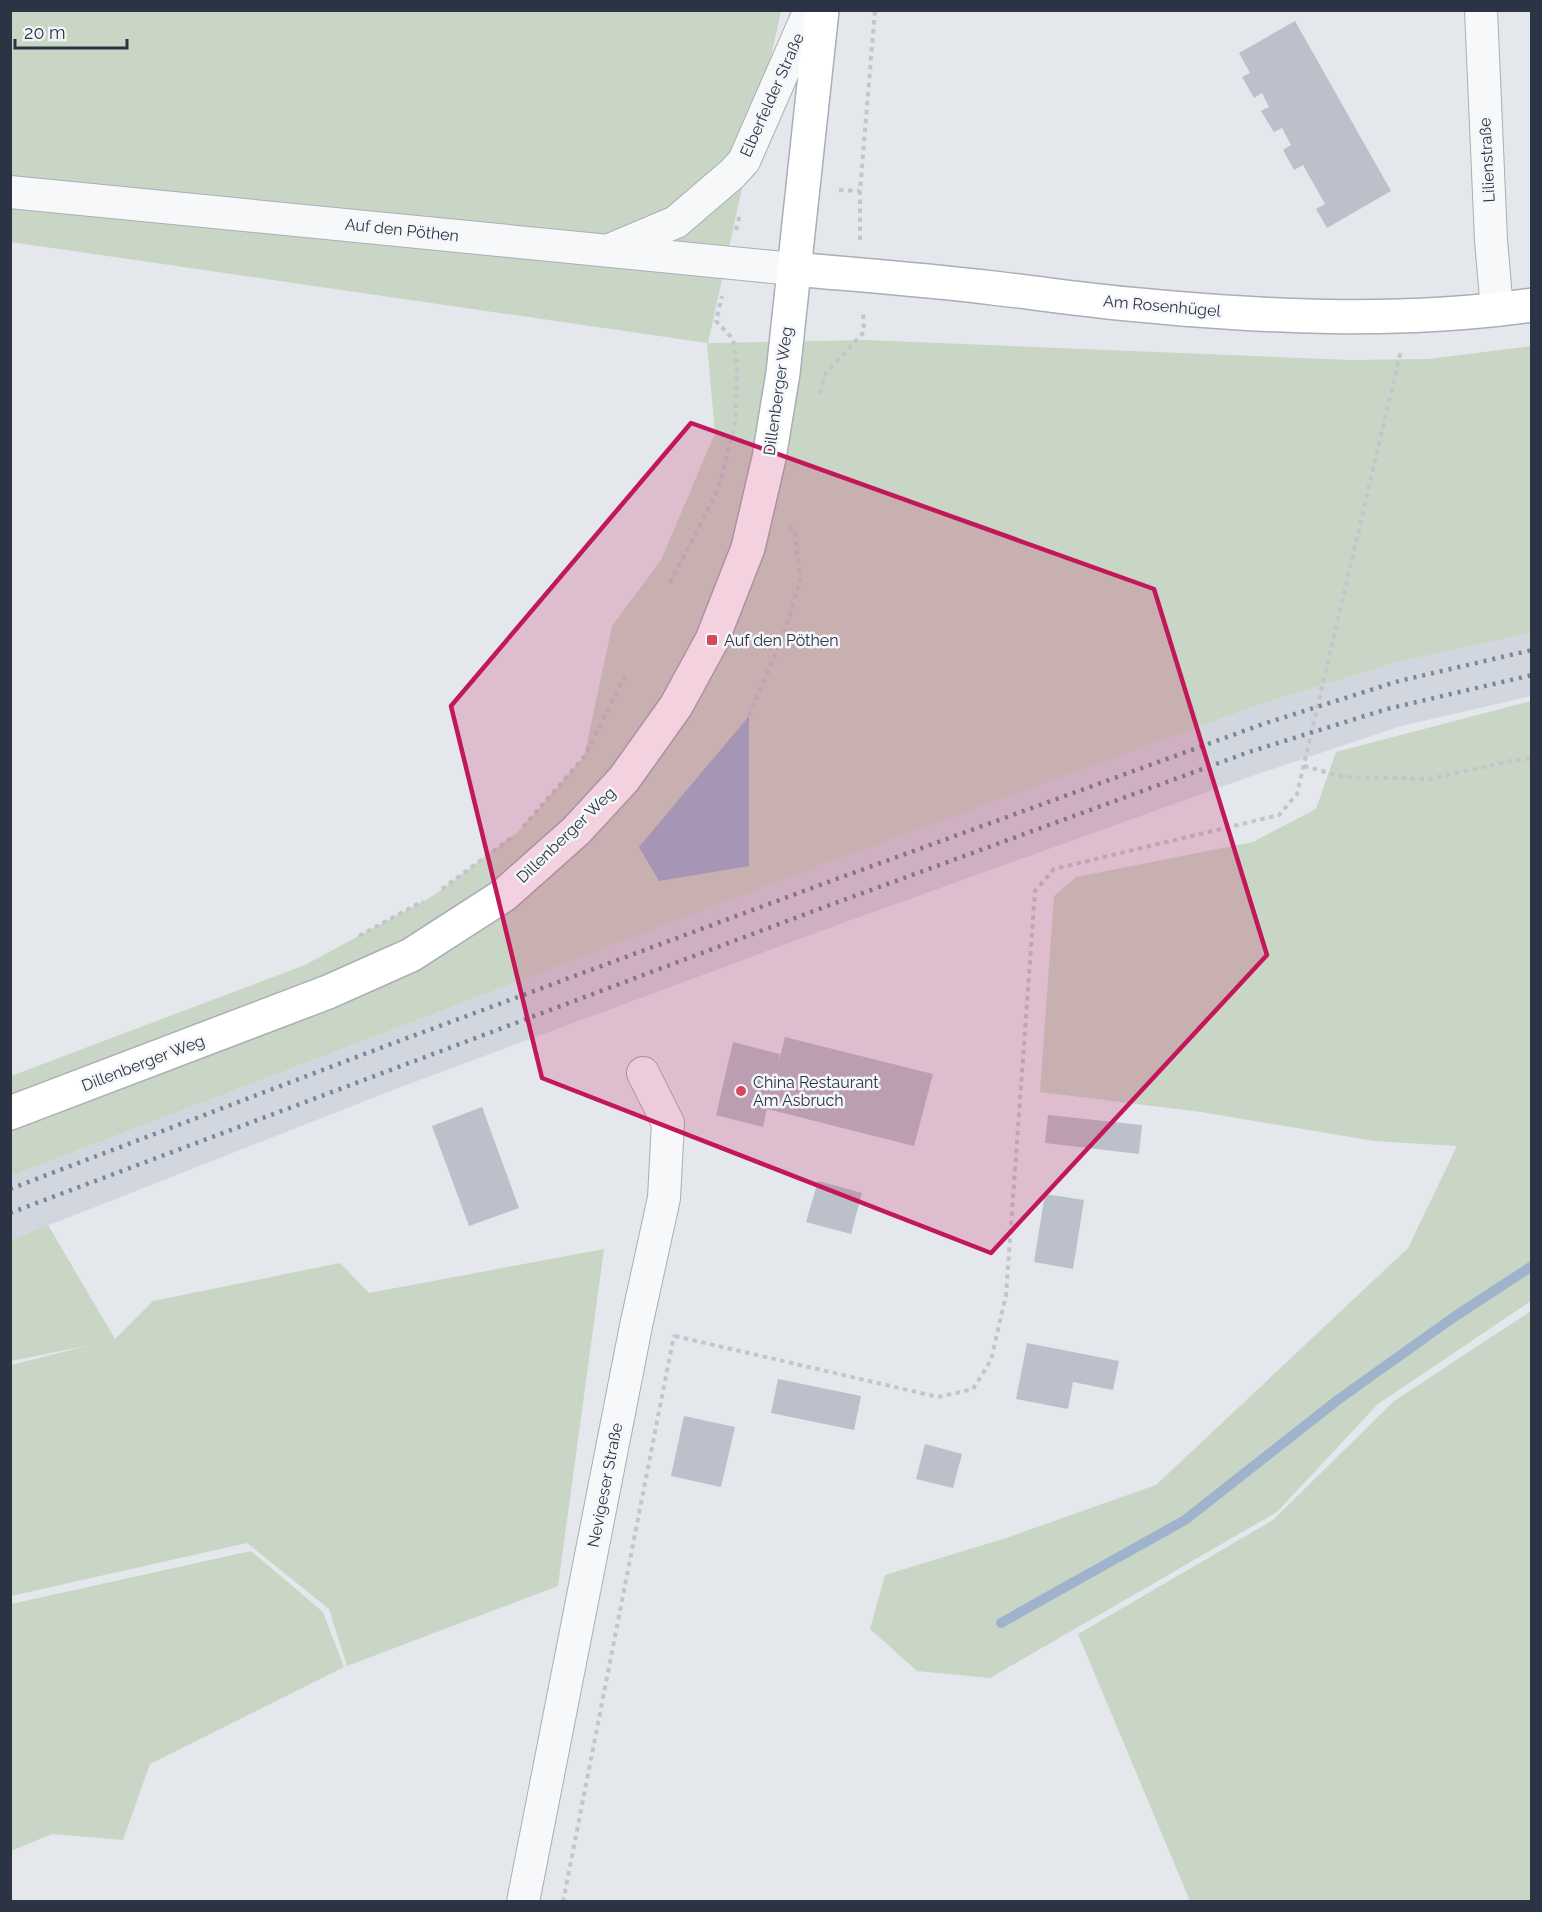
<svg xmlns="http://www.w3.org/2000/svg" width="1542" height="1912" viewBox="0 0 1542 1912" font-family="Raleway,sans-serif">
  <rect width="100%" height="100%" fill="#e4e7ec"/>
  <!-- built -->
  <path fill="#d2d6de" d="M1531,633V696L1401,726L1249,777L829,928L398,1088L11,1240V1176L811,869L1261,704L1398,662Z"/>
  <!-- green -->
  <g fill="#c9d6c5">
    <path d="M10,11H781L708,343L866,340L1350,360L1429,359L1531,346V633L1398,662L1261,704L811,869L11,1176V1076L305,965L433,896L519,831L584,757L612,626L661,560L715,433L707,343L11,242Z"/>
    <path d="M1531,701V1301L1378,1404L1277,1512L990,1678L917,1671L870,1629L885,1575L1006,1538L1156,1485L1408,1248L1457,1146L1374,1141L1201,1112L1040,1092L1054,896L1076,877L1253,842L1316,809L1336,752Z"/>
    <path d="M48,1225L115,1339L153,1301L340,1263L369,1293L604,1249L558,1586L347,1666L329,1609L247,1543L11,1596V1365L91,1345L11,1361V1240Z"/>
    <path d="M1531,1311V1901H1190L1078,1634L1273,1520L1394,1401Z"/>
    <path d="M251,1551L323,1612L344,1667L150,1764L123,1840L52,1834L11,1851V1604Z"/>
  </g>
  <!-- water -->
  <path fill="#9fb4cc" d="M749,716V866L659,881L639,847Z"/>
  <g fill="none" stroke-linecap="round" stroke-linejoin="round">
    <!-- stream -->
    <path stroke="#9fb4cc" stroke-width="10" d="M1001,1623L1185,1520L1339,1399L1454,1317L1532,1266"/>
  </g>
  <!-- building -->
  <g fill="#bbc0ca">
    <path d="M1295,21L1391,191L1327,228L1316,209L1325,204L1303,165L1294,170L1283,150L1291,145L1282,128L1274,132L1261,111L1269,107L1262,93L1254,98L1242,77L1250,73L1239,53Z"/>
    <path d="M785,1037L933,1074L914,1146L767,1109L763,1127L716,1115L733,1042L780,1054L778,1065Z"/>
    <path d="M482,1107L519,1208L469,1226L432,1126Z"/>
    <path d="M1048,1115L1142,1125L1139,1154L1045,1143Z"/>
    <path d="M818,1181L862,1193L851,1234L806,1222Z"/>
    <path d="M1045,1194L1084,1200L1073,1269L1034,1262Z"/>
    <path d="M1027,1343L1119,1361L1113,1390L1073,1382L1068,1409L1016,1399Z"/>
    <path d="M778,1379L861,1396L854,1430L771,1413Z"/>
    <path d="M684,1416L735,1427L721,1487L671,1476Z"/>
    <path d="M925,1444L962,1454L953,1488L916,1479Z"/>
  </g>
  <g fill="none" stroke-linecap="round" stroke-linejoin="round">
    <!-- street casing -->
    <g stroke="#a9aeb7" stroke-width="34">
      <g id="street">
        <path d="M1481,10L1491,240L1497,310"/>
        <path d="M10,192L793,269"/>
        <path d="M612,249L676,222L732,174L744,161L810,10"/>
        <path d="M523,1902L636,1326L664,1198L668,1123L643,1073"/>
      </g>
    </g>
    <!-- secondary casing -->
    <g stroke="#a9aeb7" stroke-width="36">
      <g id="secondary">
        <path d="M793,269C860,275 926,280 993,288C1038,293 1083,300 1128,304C1262,317 1398,324 1532,305"/>
        <path d="M10,1113L328,992L411,955L504,895L576,831L624,779L676,706L712,640L748,548L769,458L783,373L822,10"/>
      </g>
    </g>
    <!-- path -->
    <g stroke="#c2c5cb" stroke-width="4" stroke-dasharray="4.5 4.5" stroke-linecap="butt">
      <path d="M839,190L860,191"/>
      <path d="M736,230L740,214"/>
      <path d="M860,240V191L875,10"/>
      <path d="M820,393L825,374L864,332L863,311"/>
      <path d="M670,583L717,492L735,425L737,367L733,339L716,321L722,296"/>
      <path d="M749,716L785,631L800,580L795,530L790,527"/>
      <path d="M1304,766L1344,777L1429,779L1511,761L1532,758"/>
      <path d="M523,827L584,757L626,674"/>
      <path d="M442,889L511,838"/>
      <path d="M359,936L423,901"/>
      <path d="M675,1336L938,1397L973,1389L991,1360L1006,1295L1035,891L1054,869L1279,815L1297,794L1401,350"/>
      <path d="M563,1902L674,1335"/>
    </g>
    <!-- street -->
    <use href="#street" stroke="#f7f8fa" stroke-width="32"/>
    <!-- secondary -->
    <use href="#secondary" stroke="#fff" stroke-width="33"/>
    <!-- rail -->
    <g stroke="#7d8696" stroke-width="4.5" stroke-dasharray="3 6" stroke-linecap="butt">
      <path d="M10,1189L383,1047L820,885L1263,724L1399,681L1532,650"/>
      <path d="M10,1213L819,909L1249,752L1387,709L1532,675"/>
    </g>
  </g>
  <!-- marked area -->
  <path fill="#c2185b" fill-opacity="0.2" stroke="#c2185b" stroke-width="4.5" stroke-linejoin="round" d="M691,423L1154,589L1267,955L991,1253L542,1078L451,706Z"/>
  <!-- markers -->
  <g fill="#d1495b" stroke="#f4f6f9" stroke-width="2">
    <rect x="706" y="634" width="12" height="12" rx="3"/>
    <circle cx="741" cy="1091" r="6"/>
  </g>
  <g text-anchor="middle" dominant-baseline="central" stroke-width="5" stroke-linejoin="round" paint-order="stroke">
    <!-- street labels -->
    <g font-size="16" fill="#2b3445" stroke="#f4f6f9">
      <text transform="translate(772 95) rotate(-66)">Elberfelder Straße</text>
      <text transform="translate(1487 160) rotate(-93)">Lilienstraße</text>
      <text transform="translate(402 230) rotate(6)">Auf den Pöthen</text>
      <text transform="translate(1162 306) rotate(5)">Am Rosenhügel</text>
      <text transform="translate(778 391) rotate(-82)">Dillenberger Weg</text>
      <text transform="translate(566 835) rotate(-44)">Dillenberger Weg</text>
      <text transform="translate(143 1063) rotate(-21)">Dillenberger Weg</text>
      <text transform="translate(605 1485) rotate(-79)">Nevigeser Straße</text>
    </g>
    <!-- poi labels -->
    <g font-size="16" fill="#2b3445" stroke="#f4f6f9" text-anchor="start">
      <text x="724" y="640">Auf den Pöthen</text>
      <text x="753" y="1082">China Restaurant<tspan x="753" dy="18">Am Asbruch</tspan></text>
    </g>
  </g>
  <!-- border -->
  <rect width="1542" height="1912" fill="none" stroke="#2b3445" stroke-width="24"/>
  <!-- scale -->
  <path d="M15 39v9h112v-9" fill="none" stroke="#2b3445" stroke-width="3"/>
  <text x="24" y="39" font-size="18" fill="#2b3445" stroke="#f4f6f9" stroke-width="4.5" paint-order="stroke">20 m</text>
</svg>
